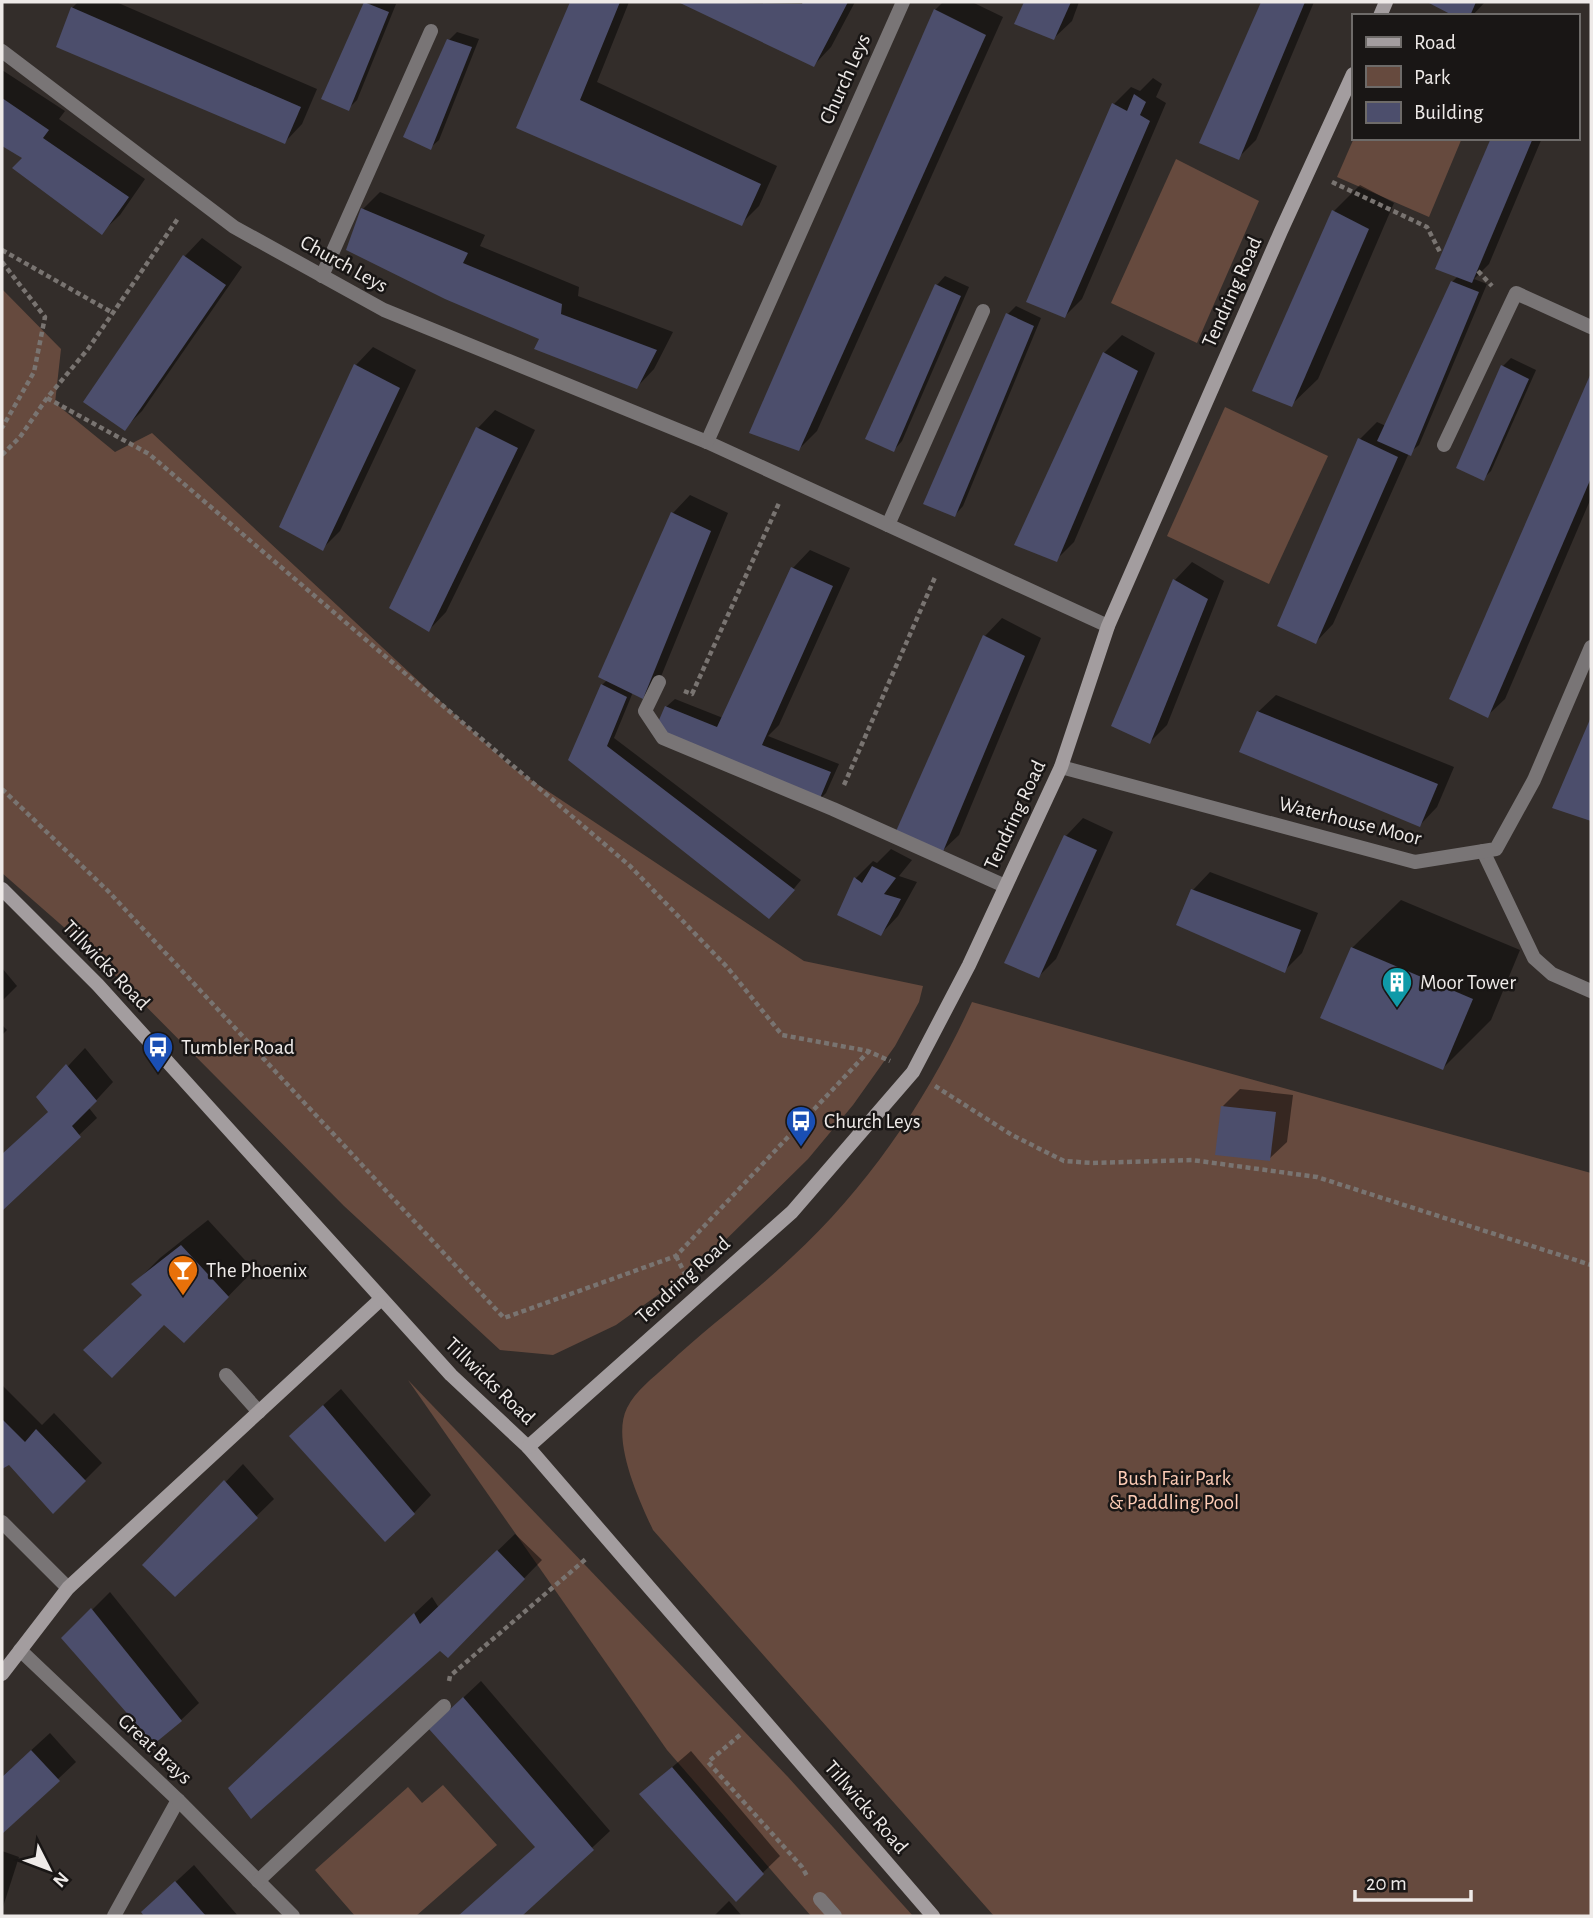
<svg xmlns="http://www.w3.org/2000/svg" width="1593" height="1918" viewBox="0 0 1593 1918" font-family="'Alegreya Sans',sans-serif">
  <rect width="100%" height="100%" fill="#332d2a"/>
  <!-- green -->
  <g fill="#664a3e">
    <path d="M1354,138H1462L1429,217L1337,177Z"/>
    <path d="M1176,159L1259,201L1197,343L1111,303Z"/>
    <path d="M2,289L61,349L55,403L115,452L152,433L510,766L804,961L923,986L919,1002L895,1046L853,1105L808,1159L701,1264L616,1325L553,1355L500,1350L344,1206L91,951L2,873Z"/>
    <path d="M1225,407L1328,456L1269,584L1167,536Z"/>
    <path d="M972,1002L1591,1173V1916H994L653,1530C639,1500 611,1440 627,1408C636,1390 653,1378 667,1365C707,1327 752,1295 792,1257C869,1186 929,1097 972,1002Z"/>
    <path d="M408,1380L788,1777L913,1916H811L667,1750Z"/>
    <path d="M443,1785L497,1845L416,1916H355L315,1870L408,1787L422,1803Z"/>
  </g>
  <!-- shadow -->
  <g fill="#0007">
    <path d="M78,2H116L317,89L302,124L285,142L72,8Z"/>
    <path d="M366,2L396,4L357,100L348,109L323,98Z"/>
    <path d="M572,2H629L597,82L777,166L759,206L742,223L518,127Z"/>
    <path d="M682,2H855L831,47L814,65Z"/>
    <path d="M943,2H972L1003,17L817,431L799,449L752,432L935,10Z"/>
    <path d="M1026,2H1079L1072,21L1054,38L1017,24Z"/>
    <path d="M1263,2H1314L1256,140L1238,158L1202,142Z"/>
    <path d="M1432,2H1485L1472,16H1458Z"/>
    <path d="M457,32L479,39L439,140L430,148L449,40Z"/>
    <path d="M2,70L65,111L59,119L145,179L120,215L102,232L24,158L2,143Z"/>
    <path d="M1153,78L1162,84L1156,97L1166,103L1082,299L1065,316L1114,104L1131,87L1140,91Z"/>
    <path d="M1493,138H1542L1489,264L1474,279L1487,284L1419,445L1409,453L1333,624L1316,642L1360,439L1377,422L1386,426L1452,282L1458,276Z"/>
    <path d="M1360,185L1394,203L1318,379L1291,405L1334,211Z"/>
    <path d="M380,192L485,235L480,246L579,287L578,296L673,332L654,369L637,387L542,338L363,209Z"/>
    <path d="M202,238L242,267L142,411L124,429L86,402L185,256Z"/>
    <path d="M945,276L969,287L902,441L894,450L868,438L937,285Z"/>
    <path d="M1016,306L1041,318L963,506L955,515L1008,314Z"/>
    <path d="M1122,335L1155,353L1074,542L1056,560L1016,544L1104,353Z"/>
    <path d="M373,347L416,370L340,531L322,549L281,526L356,365Z"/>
    <path d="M1511,358L1536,370L1491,471L1483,479L1503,366Z"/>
    <path d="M1591,377V498L1505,699L1487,716L1451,699Z"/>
    <path d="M495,410L535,430L446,612L429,630L391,608L478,428Z"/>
    <path d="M690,495L728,513L660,679L643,697L633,692L614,738L801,880L777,909L570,759L602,685L607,680L673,513Z"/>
    <path d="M810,550L850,568L779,725L768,736L839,764L826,793L818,801L666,707L675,699L723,718L793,568Z"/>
    <path d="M1192,562L1224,581L1167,725L1150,742L1113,725L1175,580Z"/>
    <path d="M1002,618L1041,638L959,835L941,852L985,636Z"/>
    <path d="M1276,695L1454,767L1437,807L1420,825L1258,712Z"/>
    <path d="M1083,818L1113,832L1056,959L1039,976L1006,962L1066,836Z"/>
    <path d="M891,849L912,860L899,876L917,882L898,916L881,934L839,914L856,878L873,861L877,863Z"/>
    <path d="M1210,872L1318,913L1302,953L1284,971L1193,890Z"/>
    <path d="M1401,900L1520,950L1491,1020L1443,1068L1352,948Z"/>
    <path d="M2,968L17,986L2,1001Z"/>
    <path d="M2,1025L7,1030L2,1035Z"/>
    <path d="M85,1048L113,1082L89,1108L97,1118L2,1208V1155L50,1111L39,1097Z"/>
    <path d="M1240,1089L1293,1095L1287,1142L1269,1159L1223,1106Z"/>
    <path d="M208,1220L254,1270L210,1315L164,1323L134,1284L160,1258Z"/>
    <path d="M2,1385L42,1425L54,1413L102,1463L54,1511L9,1462L2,1467Z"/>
    <path d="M341,1389L431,1495L414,1513L308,1419Z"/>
    <path d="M243,1464L274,1499L175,1595L145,1565Z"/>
    <path d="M515,1534L542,1560L448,1656L440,1649L247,1771L432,1597L439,1608Z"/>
    <path d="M110,1592L199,1703L181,1720L64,1638Z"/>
    <path d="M481,1681L610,1831L519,1916H459L537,1846L449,1711Z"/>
    <path d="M50,1733L76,1762L2,1832V1777Z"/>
    <path d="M691,1751L780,1856L736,1899L641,1794Z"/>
    <path d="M2,1851L19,1857L2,1910Z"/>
    <path d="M194,1865L238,1916H147L143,1912Z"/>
    <path d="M729,1901L742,1916H714Z"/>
  </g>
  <!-- building -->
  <g fill="#4c4e6c">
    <path d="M364,2L389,12L349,111L321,99Z"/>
    <path d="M570,2H620L580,100L761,184L742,226L516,128Z"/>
    <path d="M678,2L802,4L803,2H848L814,67Z"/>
    <path d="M1024,2H1071L1054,40L1014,24Z"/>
    <path d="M1261,2H1305L1239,160L1199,143Z"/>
    <path d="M1427,2H1476L1470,16H1454Z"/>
    <path d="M71,7L301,107L285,144L56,47Z"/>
    <path d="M934,9L986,35L799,451L749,433Z"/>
    <path d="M447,39L472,47L431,150L403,137Z"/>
    <path d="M1134,94L1146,102L1140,115L1150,121L1065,318L1026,302L1112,103L1127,111Z"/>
    <path d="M2,98L49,130L43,138L129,197L102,235L12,168L22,158L2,146Z"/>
    <path d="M1491,138H1533L1472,283L1435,269Z"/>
    <path d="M361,208L468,253L463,263L562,304L561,314L657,350L637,389L534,349L539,339L445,299L346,250Z"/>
    <path d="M1332,210L1369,229L1292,407L1252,391Z"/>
    <path d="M183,255L226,285L125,431L83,402Z"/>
    <path d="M1451,281L1479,292L1411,456L1377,441Z"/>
    <path d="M935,284L961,296L894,452L865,439Z"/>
    <path d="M1006,313L1034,326L955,517L923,504Z"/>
    <path d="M1103,352L1138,371L1057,562L1014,545Z"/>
    <path d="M354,364L400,388L323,551L279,527Z"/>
    <path d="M1501,365L1529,379L1484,481L1456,468Z"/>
    <path d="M1591,373V478L1488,718L1449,699Z"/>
    <path d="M476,427L518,448L429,632L389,608Z"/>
    <path d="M1358,438L1398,457L1316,644L1277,626Z"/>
    <path d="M671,512L711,531L643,699L598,677Z"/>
    <path d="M791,567L833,586L762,745L831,772L818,803L653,734L665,706L717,727Z"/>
    <path d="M1173,579L1208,599L1150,744L1111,726Z"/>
    <path d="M983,635L1025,656L942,854L893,838Z"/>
    <path d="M601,684L627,697L607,746L795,890L769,919L568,760Z"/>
    <path d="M1257,711L1438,784L1420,827L1239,752Z"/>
    <path d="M1591,717V821L1552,808Z"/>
    <path d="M1064,835L1097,850L1039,978L1004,963Z"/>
    <path d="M872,866L896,878L884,894L901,899L881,936L837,915L854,877L862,883Z"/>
    <path d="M1191,889L1301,930L1285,973L1176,925Z"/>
    <path d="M1351,947L1473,999L1443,1070L1320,1018Z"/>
    <path d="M66,1064L97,1101L72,1126L81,1137L2,1211V1154L48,1112L36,1097Z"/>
    <path d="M1221,1106L1276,1112L1270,1161L1215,1155Z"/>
    <path d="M181,1245L229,1297L184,1343L164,1325L112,1378L83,1350L142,1295L131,1284Z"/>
    <path d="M323,1405L415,1514L385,1542L289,1436Z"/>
    <path d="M2,1419L25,1442L36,1429L86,1481L53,1514L9,1465L2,1469Z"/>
    <path d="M224,1480L258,1518L175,1597L142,1565Z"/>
    <path d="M497,1550L525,1579L448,1658L440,1651L251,1819L228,1788L414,1613L420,1624Z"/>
    <path d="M91,1608L182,1721L154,1744L61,1638Z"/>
    <path d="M463,1697L594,1850L522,1916H458L535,1847L429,1729Z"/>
    <path d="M31,1750L60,1781L2,1834V1777Z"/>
    <path d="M672,1767L764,1874L736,1902L639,1794Z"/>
    <path d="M175,1881L206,1916H144L141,1912Z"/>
  </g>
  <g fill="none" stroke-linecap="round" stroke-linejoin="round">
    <!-- path -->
    <g stroke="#797471" stroke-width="4.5" stroke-dasharray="5 3.5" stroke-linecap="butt">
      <path d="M1332,182L1427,227L1441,254"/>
      <path d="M2,250L113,313"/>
      <path d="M2,262L45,317L34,372L2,428"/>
      <path d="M1478,271L1492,286"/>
      <path d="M47,398L149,454L630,866L727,967L782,1035L868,1051L890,1061"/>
      <path d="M2,455L20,437L47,398L88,349L179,217"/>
      <path d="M684,691L692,694L779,503"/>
      <path d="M844,785L936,575"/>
      <path d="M2,789L108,891L504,1318L676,1256L868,1052"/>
      <path d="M935,1086L1012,1135L1064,1161L1093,1163L1192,1160L1317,1177L1591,1265"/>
      <path d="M676,1256L685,1274"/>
      <path d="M449,1681L450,1676L587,1558"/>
      <path d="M740,1735L708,1762L802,1867L807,1876"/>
    </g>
    <!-- lane -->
    <g stroke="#797576" stroke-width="14">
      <path d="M322,276L431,31"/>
      <path d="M1444,445L1516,293L1591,327"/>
      <path d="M888,525L983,311"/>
      <path d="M659,682L645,711L663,738L833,809L1005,886"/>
      <path d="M1483,851L1534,958L1552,974L1591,991"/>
      <path d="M226,1375L259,1412"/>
      <path d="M114,1916L178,1800"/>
    </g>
    <!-- street -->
    <g stroke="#797576" stroke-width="14">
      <path d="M2,51L234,227L384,310L707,442L1108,626"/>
      <path d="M707,442L903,2"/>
      <path d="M1061,767L1415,862L1496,849L1534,780L1591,647"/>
      <path d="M2,1522L68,1588"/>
      <path d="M20,1650L178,1800L293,1916"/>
      <path d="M258,1881L444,1706"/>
      <path d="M820,1899L835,1916"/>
    </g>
    <!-- secondary -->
    <g stroke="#a39d9f" stroke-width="14">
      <path d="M1380,16L1386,2"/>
      <path d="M2,889L98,985L451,1375L528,1447L933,1916"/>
      <path d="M528,1447L792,1212L913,1072L969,965L1061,767L1108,626L1281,231L1353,74"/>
      <path d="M2,1674L68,1588L381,1299"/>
    </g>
  </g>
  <!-- icons -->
  <defs>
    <g id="building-pin" transform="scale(1.575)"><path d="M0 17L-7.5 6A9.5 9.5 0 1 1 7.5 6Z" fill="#0f9aa8" stroke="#191615"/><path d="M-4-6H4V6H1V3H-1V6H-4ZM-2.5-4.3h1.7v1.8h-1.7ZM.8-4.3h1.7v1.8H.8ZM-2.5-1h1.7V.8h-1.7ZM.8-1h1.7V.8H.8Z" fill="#fff"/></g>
    <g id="bus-pin" transform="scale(1.575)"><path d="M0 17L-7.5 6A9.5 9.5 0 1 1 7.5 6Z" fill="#1a4fb4" stroke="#191615"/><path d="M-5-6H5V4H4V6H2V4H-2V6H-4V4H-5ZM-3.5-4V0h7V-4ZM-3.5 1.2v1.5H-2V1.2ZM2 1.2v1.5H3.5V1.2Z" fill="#fff"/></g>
    <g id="bar-pin" transform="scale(1.575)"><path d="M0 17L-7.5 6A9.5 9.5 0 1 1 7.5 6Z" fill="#e8710a" stroke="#191615"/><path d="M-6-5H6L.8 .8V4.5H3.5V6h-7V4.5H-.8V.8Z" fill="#fff"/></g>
  </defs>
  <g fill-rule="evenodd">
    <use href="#building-pin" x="1397" y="982"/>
    <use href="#bus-pin" x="158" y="1047"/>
    <use href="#bus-pin" x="801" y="1121"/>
    <use href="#bar-pin" x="183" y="1270"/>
  </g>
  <g text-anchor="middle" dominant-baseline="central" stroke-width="5" stroke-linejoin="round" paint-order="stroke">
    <!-- street labels -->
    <g font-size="21" fill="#eeeae8" stroke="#191615">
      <text transform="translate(845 79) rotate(-66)">Church Leys</text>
      <text transform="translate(344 264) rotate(29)">Church Leys</text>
      <text transform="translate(1232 292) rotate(-66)">Tendring Road</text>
      <text transform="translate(1015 815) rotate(-65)">Tendring Road</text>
      <text transform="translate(1350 821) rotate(14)">Waterhouse Moor</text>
      <text transform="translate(106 965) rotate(46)">Tillwicks Road</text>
      <text transform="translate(683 1280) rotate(-42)">Tendring Road</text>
      <text transform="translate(490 1381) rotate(44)">Tillwicks Road</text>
      <text transform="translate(155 1749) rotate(43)">Great Brays</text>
      <text transform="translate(866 1807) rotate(49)">Tillwicks Road</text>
    </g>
    <!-- poi labels -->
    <g font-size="21" fill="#eeeae8" stroke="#191615" text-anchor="start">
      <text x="1420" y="982">Moor Tower</text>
      <text x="181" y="1047">Tumbler Road</text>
      <text x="824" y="1121">Church Leys</text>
      <text x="206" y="1270">The Phoenix</text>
    </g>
    <!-- park labels -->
    <g font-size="21" fill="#fccbb5" stroke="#191615">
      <text x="1174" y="1478">Bush Fair Park<tspan x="1174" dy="24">&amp; Paddling Pool</tspan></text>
    </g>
  </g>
  <!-- border -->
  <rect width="1593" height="1918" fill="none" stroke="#eeeae8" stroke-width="7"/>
  <!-- legend -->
  <rect x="1352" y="14" width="228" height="126" fill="#191615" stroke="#6e6b69" stroke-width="2"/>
  <rect x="1366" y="37" width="35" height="10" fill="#a39d9f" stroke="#6e6b69" stroke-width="2"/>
  <text x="1414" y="49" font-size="21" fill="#eeeae8">Road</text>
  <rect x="1366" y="66" width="35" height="21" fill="#664a3e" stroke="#6e6b69" stroke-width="2"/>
  <text x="1414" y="84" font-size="21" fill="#eeeae8">Park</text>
  <rect x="1366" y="102" width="35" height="21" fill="#4c4e6c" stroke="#6e6b69" stroke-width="2"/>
  <text x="1414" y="119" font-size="21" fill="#eeeae8">Building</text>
  <!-- north arrow -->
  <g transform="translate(49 1869) rotate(132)" stroke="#191615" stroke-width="5" paint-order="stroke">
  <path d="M0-5L12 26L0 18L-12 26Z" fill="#eeeae8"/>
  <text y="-10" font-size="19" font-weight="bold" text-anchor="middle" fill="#eeeae8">N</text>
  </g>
  <!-- scale -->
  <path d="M1355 1890v10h116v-10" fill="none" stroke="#eeeae8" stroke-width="3.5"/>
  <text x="1366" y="1890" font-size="21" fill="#eeeae8" stroke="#191615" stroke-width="5" paint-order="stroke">20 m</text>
</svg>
